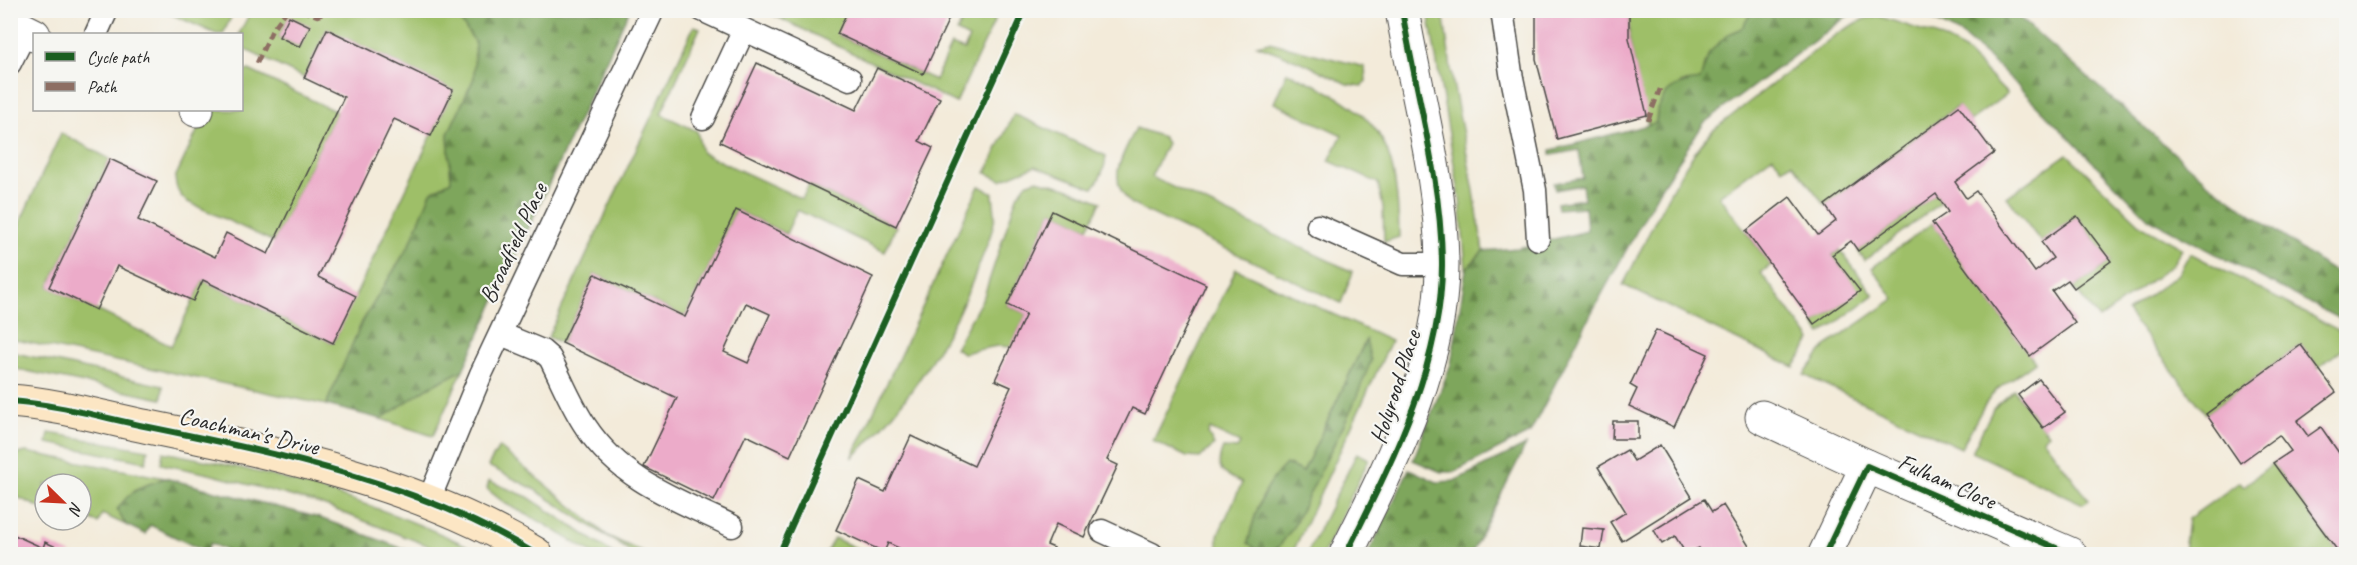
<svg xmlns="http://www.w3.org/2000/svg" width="2357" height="565" viewBox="0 0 2357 565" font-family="Caveat,sans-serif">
  <defs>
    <pattern id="forest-firs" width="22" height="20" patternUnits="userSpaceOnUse" patternTransform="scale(1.5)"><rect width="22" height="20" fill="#7ea65c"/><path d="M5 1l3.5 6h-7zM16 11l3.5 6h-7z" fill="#67874c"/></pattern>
  </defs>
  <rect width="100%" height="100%" fill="#f6f6f2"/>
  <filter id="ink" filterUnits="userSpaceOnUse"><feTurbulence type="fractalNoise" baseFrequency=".0167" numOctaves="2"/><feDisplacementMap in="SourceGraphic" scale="12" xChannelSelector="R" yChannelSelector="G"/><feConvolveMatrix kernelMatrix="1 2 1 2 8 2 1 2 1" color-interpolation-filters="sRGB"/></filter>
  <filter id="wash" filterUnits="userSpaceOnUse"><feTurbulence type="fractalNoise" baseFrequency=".008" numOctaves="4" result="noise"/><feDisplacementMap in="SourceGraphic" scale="24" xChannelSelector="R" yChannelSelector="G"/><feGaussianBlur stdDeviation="1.35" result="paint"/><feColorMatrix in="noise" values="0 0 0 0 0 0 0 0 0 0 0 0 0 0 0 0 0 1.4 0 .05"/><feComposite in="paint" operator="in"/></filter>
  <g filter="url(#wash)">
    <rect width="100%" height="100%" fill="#f3ebda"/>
    <!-- green -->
    <g fill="#9ebf68" stroke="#64754a" stroke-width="1.5" fill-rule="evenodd">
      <path d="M164,11H234L223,34H216Z"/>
      <path d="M251,11H454L475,42L474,78L448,134L451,181L431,192L410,244L362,322L326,405L11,339V242L61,133L110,159L49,287L171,346L203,280L333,343L453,90L327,29L304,78L242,48V34H239ZM289,17L309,26L300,47L279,37Z"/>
      <path d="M765,11H848L838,35L935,80L951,45L964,50L969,38L957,32L967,11H999L956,103Z"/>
      <path d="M1428,11H1443L1453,83L1474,191L1483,251L1466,269L1460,199Z"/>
      <path d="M1629,11H1752L1742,28L1727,35L1704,64L1701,81L1682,82L1657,108L1656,123L1648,125L1629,38Z"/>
      <path d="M1878,16L1936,35L1963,49L2007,94L1970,121L1958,106L1825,205L1792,163L1782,169L1773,156L1719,196L1771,265L1761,273L1811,340L1794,367L1623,285C1650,234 1673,175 1712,131L1838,33L1864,19Z"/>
      <path d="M694,26L700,28L661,114L697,131L702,153L802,199L809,185L896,226L885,252L797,210L786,234L736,210L685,317L595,274L562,343L548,337Z"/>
      <path d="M1269,42L1365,67L1366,81L1362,86L1347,84L1306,64L1257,45Z"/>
      <path d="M249,70L337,112L274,242L186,201C178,194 176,188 175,178L207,110H242V72Z"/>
      <path d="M1287,72C1380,112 1397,136 1399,237L1384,242L1383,207L1378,183L1329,161L1342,135L1274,103Z"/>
      <path d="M1014,114L1106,156C1105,169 1101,178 1093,188L1035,166L1001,180L986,173Z"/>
      <path d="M1136,128L1163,137L1167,143L1151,177L1353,272L1341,303L1131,204C1105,178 1123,156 1136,128Z"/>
      <path d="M2067,154L2142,226L2182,248L2172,265L2099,319L2074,288L2111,261L2077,216L2041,242L2007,197Z"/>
      <path d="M1037,180L1067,188L1101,202L1088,228L1052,211L1007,305L1026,314L1011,347L997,346L963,353L955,348L984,296L1017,196L1026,184Z"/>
      <path d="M979,186L993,193C993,200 995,208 995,216C993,231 987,246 981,260C954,333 909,405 852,458Z"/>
      <path d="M1936,194L1941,202L1865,260L1858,251Z"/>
      <path d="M1932,223L2035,362L1995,391L1984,406L1961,448L1804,375L1825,347L1894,299L1872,268Z"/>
      <path d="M1840,250L1874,295L1821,334L1814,324L1859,291L1832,255Z"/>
      <path d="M2190,253L2344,333L2346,335V346L2318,368L2301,345L2206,414L2127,312L2178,274Z"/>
      <path d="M1236,269L1391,341L1292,554H1218V535L1242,483C1224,474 1213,471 1223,448L1237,449L1240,443L1210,429L1208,434L1214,445L1200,458L1187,457L1153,441ZM1365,341L1306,499L1292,529L1248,543C1255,512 1263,486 1286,465L1303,472Z"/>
      <path d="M11,352L163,386L162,399L11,368Z"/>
      <path d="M463,370L433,436L381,419L429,387Z"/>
      <path d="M2014,390L2048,434L2043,439L2089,500L2083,504L1972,452L1993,409Z"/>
      <path d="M49,433L148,450L146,462L47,443Z"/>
      <path d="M499,447L608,536L646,554H634L532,488L488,466Z"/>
      <path d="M26,452L165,478L138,488L117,510L126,525L102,514L98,523L81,516V484H45V510L11,494L10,456Z"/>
      <path d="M163,452C274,472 383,504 484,554H450L320,504L209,474L161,464Z"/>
      <path d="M1357,453L1369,459L1323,554H1307Z"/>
      <path d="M2273,463L2340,554L2184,553L2188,519L2240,482L2244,486Z"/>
      <path d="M489,481L528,497L614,554H593L541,522L506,504L487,489Z"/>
      <path d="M834,538L869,554H825Z"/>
    </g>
    <!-- forest -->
    <g fill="url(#forest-firs)" stroke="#546844" stroke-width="1.5">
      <path d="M454,11H629L463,370L429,387L381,419L326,405L362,322L410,244L431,192L451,181L448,134L474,78L475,42Z"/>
      <path d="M1752,11H1854L1704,123L1660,189L1592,312L1530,433L1454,472H1441L1413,460L1451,364L1466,269L1483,251L1518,248L1587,231L1585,207L1558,209L1557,203L1584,199L1582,185L1555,190L1554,183L1583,178L1579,150L1551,155V150L1656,123C1658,94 1672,83 1700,80L1709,53L1727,35L1742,28Z"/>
      <path d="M1906,11H2012L2207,182L2326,267L2346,277V322L2149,219L2001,69L1962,35L1928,17Z"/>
      <path d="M1366,340L1371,361L1352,408L1292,529L1278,548L1261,552L1248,543C1255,512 1263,486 1286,464L1303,472Z"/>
      <path d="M1526,445L1471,554H1368L1409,469L1437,482L1454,481Z"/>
      <path d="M165,478L320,518L417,554H234L210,543L206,552L150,525L145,534L126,525L117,510C129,490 144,486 165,478Z"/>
    </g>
    <g id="blocks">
      <!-- building -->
      <g fill="#ecabc9" fill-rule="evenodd">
        <path d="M848,10H953L923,74L837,34Z"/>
        <path d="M1536,10H1629V38L1647,115L1557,139L1536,59Z"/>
        <path d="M289,16L310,26L300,47L279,37Z"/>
        <path d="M327,29L453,90L431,136L394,119L318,277L356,296L333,343L203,280L193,301L117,266L96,310L49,287L110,159L157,181L138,220L215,257L226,233L268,254L344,97L304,78Z"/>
        <path d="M757,63L856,110L877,68L940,98L919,141L933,148L896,226L720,142Z"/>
        <path d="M1959,106L1994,153L1955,182L1966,198L1976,191L2035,272L2053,258L2041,242L2077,216L2111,261L2074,288L2068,280L2052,291L2075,323L2030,356L1932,223L1948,212L1936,194L1858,251L1851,241L1832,255L1860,291L1814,324L1746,231L1790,197L1818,235L1836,221L1825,205Z"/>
        <path d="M736,210L873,277L790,456L746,435L714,501L644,467L677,398L562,343L595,274L685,317ZM746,303L770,314L748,363L724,352Z"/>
        <path d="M1052,211L1206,284L1145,414L1132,408L1107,460L1118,465L1084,537L1056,524L1047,545L1054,548L1051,554H896L899,548L888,543L884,552L836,530L859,480L885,492L911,436L974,466L1011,387L995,380L1026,314L1007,305Z"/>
        <path d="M1656,330L1708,354L1674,427L1629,406L1637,389L1630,385Z"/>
        <path d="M2301,345L2336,392L2297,421L2308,436L2321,427L2346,463V554H2340L2273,463L2291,451L2279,435L2240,463L2206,414Z"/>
        <path d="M2039,379L2065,412L2043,428L2018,395Z"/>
        <path d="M1613,421H1638V439H1612Z"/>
        <path d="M1660,445L1692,497L1622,541L1610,522L1626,512L1598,467L1627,450L1634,461Z"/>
        <path d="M1704,499L1712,512L1723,505L1754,554H1703L1699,548L1686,554L1675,536L1662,544L1654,530Z"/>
        <path d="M1582,528L1604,530L1601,549L1580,546Z"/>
        <path d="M10,533L43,548L45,542L72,554H10Z"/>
      </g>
    </g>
  </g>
  <g filter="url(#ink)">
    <use href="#blocks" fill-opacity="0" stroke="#494845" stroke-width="1.5"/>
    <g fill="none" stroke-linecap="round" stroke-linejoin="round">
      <!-- lane casing -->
      <g stroke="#494845" stroke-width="25">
        <g id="lane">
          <path d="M702,10L850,79"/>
          <path d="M1502,10L1511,73L1535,190L1538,239"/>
          <path d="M96,34L107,10"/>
          <path d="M10,63L26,31"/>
          <path d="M703,118L744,30"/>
          <path d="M1318,226L1403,264H1442"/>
          <path d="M501,334L542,351L550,358C562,381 571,405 586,427C622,481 676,499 732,526"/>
          <path d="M428,502L481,374L653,10"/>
          <path d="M1102,531L1152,554"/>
        </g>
      </g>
      <!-- street casing -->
      <g stroke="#494845" stroke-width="35">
        <g id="street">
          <path d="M10,23L34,35"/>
          <path d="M196,110H197"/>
          <path d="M1762,417L1867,466"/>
          <path d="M1346,554C1390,465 1443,365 1442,262C1441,178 1416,93 1402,10"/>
          <path d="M1825,554L1867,466L2070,554"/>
        </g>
      </g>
      <!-- secondary casing -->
      <g stroke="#494845" stroke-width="35">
        <path id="secondary" d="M10,401C57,404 104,418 149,427C281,454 419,483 536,554"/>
      </g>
      <!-- lane -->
      <use href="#lane" stroke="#fff" stroke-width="22"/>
      <!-- street -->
      <use href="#street" stroke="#fff" stroke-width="33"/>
      <!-- secondary -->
      <use href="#secondary" stroke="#fce6c4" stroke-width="33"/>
      <!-- quiet -->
      <g stroke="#8d6e63" stroke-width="4.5" stroke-dasharray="9 4.5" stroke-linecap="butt">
        <path d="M301,10L317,16L335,10"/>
        <path d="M257,63L272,30L287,10"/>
        <path d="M1648,121L1660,89"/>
      </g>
      <!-- cycleway casing -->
      <g stroke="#f6f6f2" stroke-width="10">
        <g id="cycleway">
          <path d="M10,401C57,404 104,418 149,427C281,454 419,483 536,554"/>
          <path d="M779,554L1025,10"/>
          <path d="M1346,554C1390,465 1443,365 1442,262C1441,178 1416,93 1402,10"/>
          <path d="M1825,554L1867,466L2070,554"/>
        </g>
      </g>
      <!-- cycleway -->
      <use href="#cycleway" stroke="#1b5e20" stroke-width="6"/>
    </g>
  </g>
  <g text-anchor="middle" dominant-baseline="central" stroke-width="4.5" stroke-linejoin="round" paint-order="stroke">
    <!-- street labels -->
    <g font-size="24" fill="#2b2b2b" stroke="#f6f6f2">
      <text transform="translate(513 243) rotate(-65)">Broadfield Place</text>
      <text transform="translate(1395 387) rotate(-72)">Holyrood Place</text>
      <text transform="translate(249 431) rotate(13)">Coachman's Drive</text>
      <text transform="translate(1947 481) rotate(24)">Fulham Close</text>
    </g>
  </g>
  <!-- margin -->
  <rect width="2357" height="565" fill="none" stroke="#f6f6f2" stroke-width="36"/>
  <!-- legend -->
  <rect x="33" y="33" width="210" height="78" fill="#f6f6f2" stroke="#a5a5a2" stroke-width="1.5"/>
  <rect x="45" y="52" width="30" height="9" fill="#1b5e20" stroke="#a5a5a2" stroke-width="1.5"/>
  <text x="87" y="63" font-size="18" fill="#2b2b2b">Cycle path</text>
  <rect x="45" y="82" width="30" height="9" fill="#8d6e63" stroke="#a5a5a2" stroke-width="1.5"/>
  <text x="87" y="93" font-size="18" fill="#2b2b2b">Path</text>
  <!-- north arrow -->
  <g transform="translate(63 502) rotate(114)"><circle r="28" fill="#f6f6f2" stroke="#a5a5a2" stroke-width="1.5"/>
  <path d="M0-4.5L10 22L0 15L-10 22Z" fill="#c8321e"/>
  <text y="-9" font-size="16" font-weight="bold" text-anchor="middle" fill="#2b2b2b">N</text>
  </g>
</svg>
